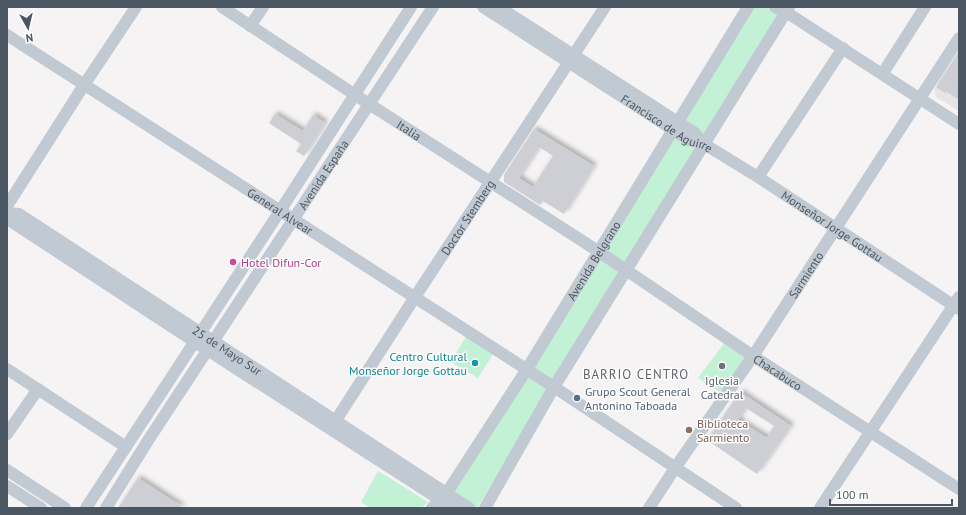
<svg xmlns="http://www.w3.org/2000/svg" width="966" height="515" viewBox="0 0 966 515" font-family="'PT Sans',sans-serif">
  <defs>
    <filter id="shadow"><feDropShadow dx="3" dy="-3" stdDeviation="2" flood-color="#0004"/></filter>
  </defs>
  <rect width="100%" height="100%" fill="#f5f3f3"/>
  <!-- education -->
  <path fill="#e6e4e5" d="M959,51V111L936,97L934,89Z"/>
  <!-- green -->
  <g fill="#c3f1d5">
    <path d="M751,7H786L477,508L451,492Z"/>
    <path d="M468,333L495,351L478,378L451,362Z"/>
    <path d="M728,338L751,353L723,394L698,378Z"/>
    <path d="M378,471L428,502L421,508H370L361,502Z"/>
  </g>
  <!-- building -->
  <g fill="#cdcfd5" fill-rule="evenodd" filter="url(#shadow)">
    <path d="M959,52V100L946,91L945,93L936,87Z"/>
    <path d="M275,114L303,131L313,115L325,123L304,156L296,151L301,144L269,123Z"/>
    <path d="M534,129L594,166L564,214L543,201L540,205L504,182V175ZM539,147L553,156L533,187L519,178Z"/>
    <path d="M740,392L791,426L757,474L707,440ZM746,408L774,426L767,438L738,420Z"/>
    <path d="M138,478L184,508H118Z"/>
  </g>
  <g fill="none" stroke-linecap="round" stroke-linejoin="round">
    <!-- minor -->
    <g stroke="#c1cad2" stroke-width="12">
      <path id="s1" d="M222,7L369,104L598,251L753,356L959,489"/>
      <path id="s2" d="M483,7L689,140L704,144L758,177L959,309"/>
      <path d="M499,7L695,133L704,144"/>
      <path d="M775,7L786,12L959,124"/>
      <path d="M250,26L263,7"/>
      <path id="s3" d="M7,35L554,387L736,508"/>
      <path d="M883,73L925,7"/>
      <path d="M758,177L843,48"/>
      <path d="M7,206L84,85L136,7"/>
      <path id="s4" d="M7,213L19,214L469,508"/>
      <path d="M7,217L12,222L195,342L453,508"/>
      <path d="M7,369L126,447"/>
      <path id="s5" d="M331,428L415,297L605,7"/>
      <path d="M7,434L38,389"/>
      <path d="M7,470L65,508"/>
      <path d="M7,486L41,508"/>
      <path d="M86,508L280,211L411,7"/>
      <path id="s6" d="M106,508L149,439L433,7"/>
      <path id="s7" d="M432,508L446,494L527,369L748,7"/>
      <path d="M485,508L554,387L789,7"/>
      <path id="s8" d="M649,508L675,468L753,356L959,38"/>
      <path d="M820,508L959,297"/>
    </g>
  </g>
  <!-- markers -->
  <circle fill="#d1479c" stroke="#fff" stroke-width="1.5" cx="233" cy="262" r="4"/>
  <circle fill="#0f9aa8" stroke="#fff" stroke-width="1.5" cx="475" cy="363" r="4"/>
  <circle fill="#6b7280" stroke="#fff" stroke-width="1.5" cx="722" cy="366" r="4"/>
  <circle fill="#5c6f8a" stroke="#fff" stroke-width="1.5" cx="577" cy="398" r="4"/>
  <circle fill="#8d6e63" stroke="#fff" stroke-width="1.5" cx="689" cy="430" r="4"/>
  <g text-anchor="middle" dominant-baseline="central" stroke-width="3" stroke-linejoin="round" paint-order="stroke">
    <!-- street labels -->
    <g font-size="12" fill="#4a5661" stroke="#fff">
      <text stroke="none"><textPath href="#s2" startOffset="218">Francisco de Aguirre</textPath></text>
      <text stroke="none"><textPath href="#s1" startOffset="224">Italia</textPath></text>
      <text stroke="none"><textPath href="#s6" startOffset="398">Avenida España</textPath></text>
      <text stroke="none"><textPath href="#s3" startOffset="325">General Alvear</textPath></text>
      <text stroke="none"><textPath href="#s5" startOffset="251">Doctor Stemberg</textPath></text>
      <text stroke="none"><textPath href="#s2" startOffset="413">Monseñor Jorge Gottau</textPath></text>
      <text stroke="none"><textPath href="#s7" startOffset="296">Avenida Belgrano</textPath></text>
      <text stroke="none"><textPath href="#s8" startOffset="281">Sarmiento</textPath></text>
      <text stroke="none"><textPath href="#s4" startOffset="261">25 de Mayo Sur</textPath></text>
      <text stroke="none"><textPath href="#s1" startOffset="665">Chacabuco</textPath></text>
    </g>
    <!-- hotel labels -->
    <g font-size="12" fill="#b23c85" stroke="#fff" text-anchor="start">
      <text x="241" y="262">Hotel Difun-Cor</text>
    </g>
    <!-- culture labels -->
    <g font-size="12" fill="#0d838f" stroke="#fff" text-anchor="end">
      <text x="467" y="356">Centro Cultural<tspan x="467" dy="14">Monseñor Jorge Gottau</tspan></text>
    </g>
    <!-- worship labels -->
    <g font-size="12" fill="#5b616d" stroke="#fff">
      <text x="722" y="380">Iglesia<tspan x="722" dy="14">Catedral</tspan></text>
    </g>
    <!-- service labels -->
    <g font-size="12" fill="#4e5e75" stroke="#fff" text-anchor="start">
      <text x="585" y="391">Grupo Scout General<tspan x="585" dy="14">Antonino Taboada</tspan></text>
    </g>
    <!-- education labels -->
    <g font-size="12" fill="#785e54" stroke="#fff" text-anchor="start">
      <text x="697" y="423">Biblioteca<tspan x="697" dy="14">Sarmiento</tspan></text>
    </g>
    <!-- neighbourhood labels -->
    <g font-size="13" letter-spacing="1" fill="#5f6368" stroke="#fff">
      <text x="636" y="374">BARRIO CENTRO</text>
    </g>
  </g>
  <!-- border -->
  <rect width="966" height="515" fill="none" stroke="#4a5661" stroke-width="16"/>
  <!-- north arrow -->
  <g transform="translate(28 28) rotate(172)" stroke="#ffffff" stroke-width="3" paint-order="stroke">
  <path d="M0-3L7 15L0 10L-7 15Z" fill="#4a5661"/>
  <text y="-6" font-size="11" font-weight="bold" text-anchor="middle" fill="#4a5661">N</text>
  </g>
  <!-- scale -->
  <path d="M830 499v6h122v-6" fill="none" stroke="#4a5661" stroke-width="2"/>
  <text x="836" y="499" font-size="12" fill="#4a5661" stroke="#ffffff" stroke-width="3" paint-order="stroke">100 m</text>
</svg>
